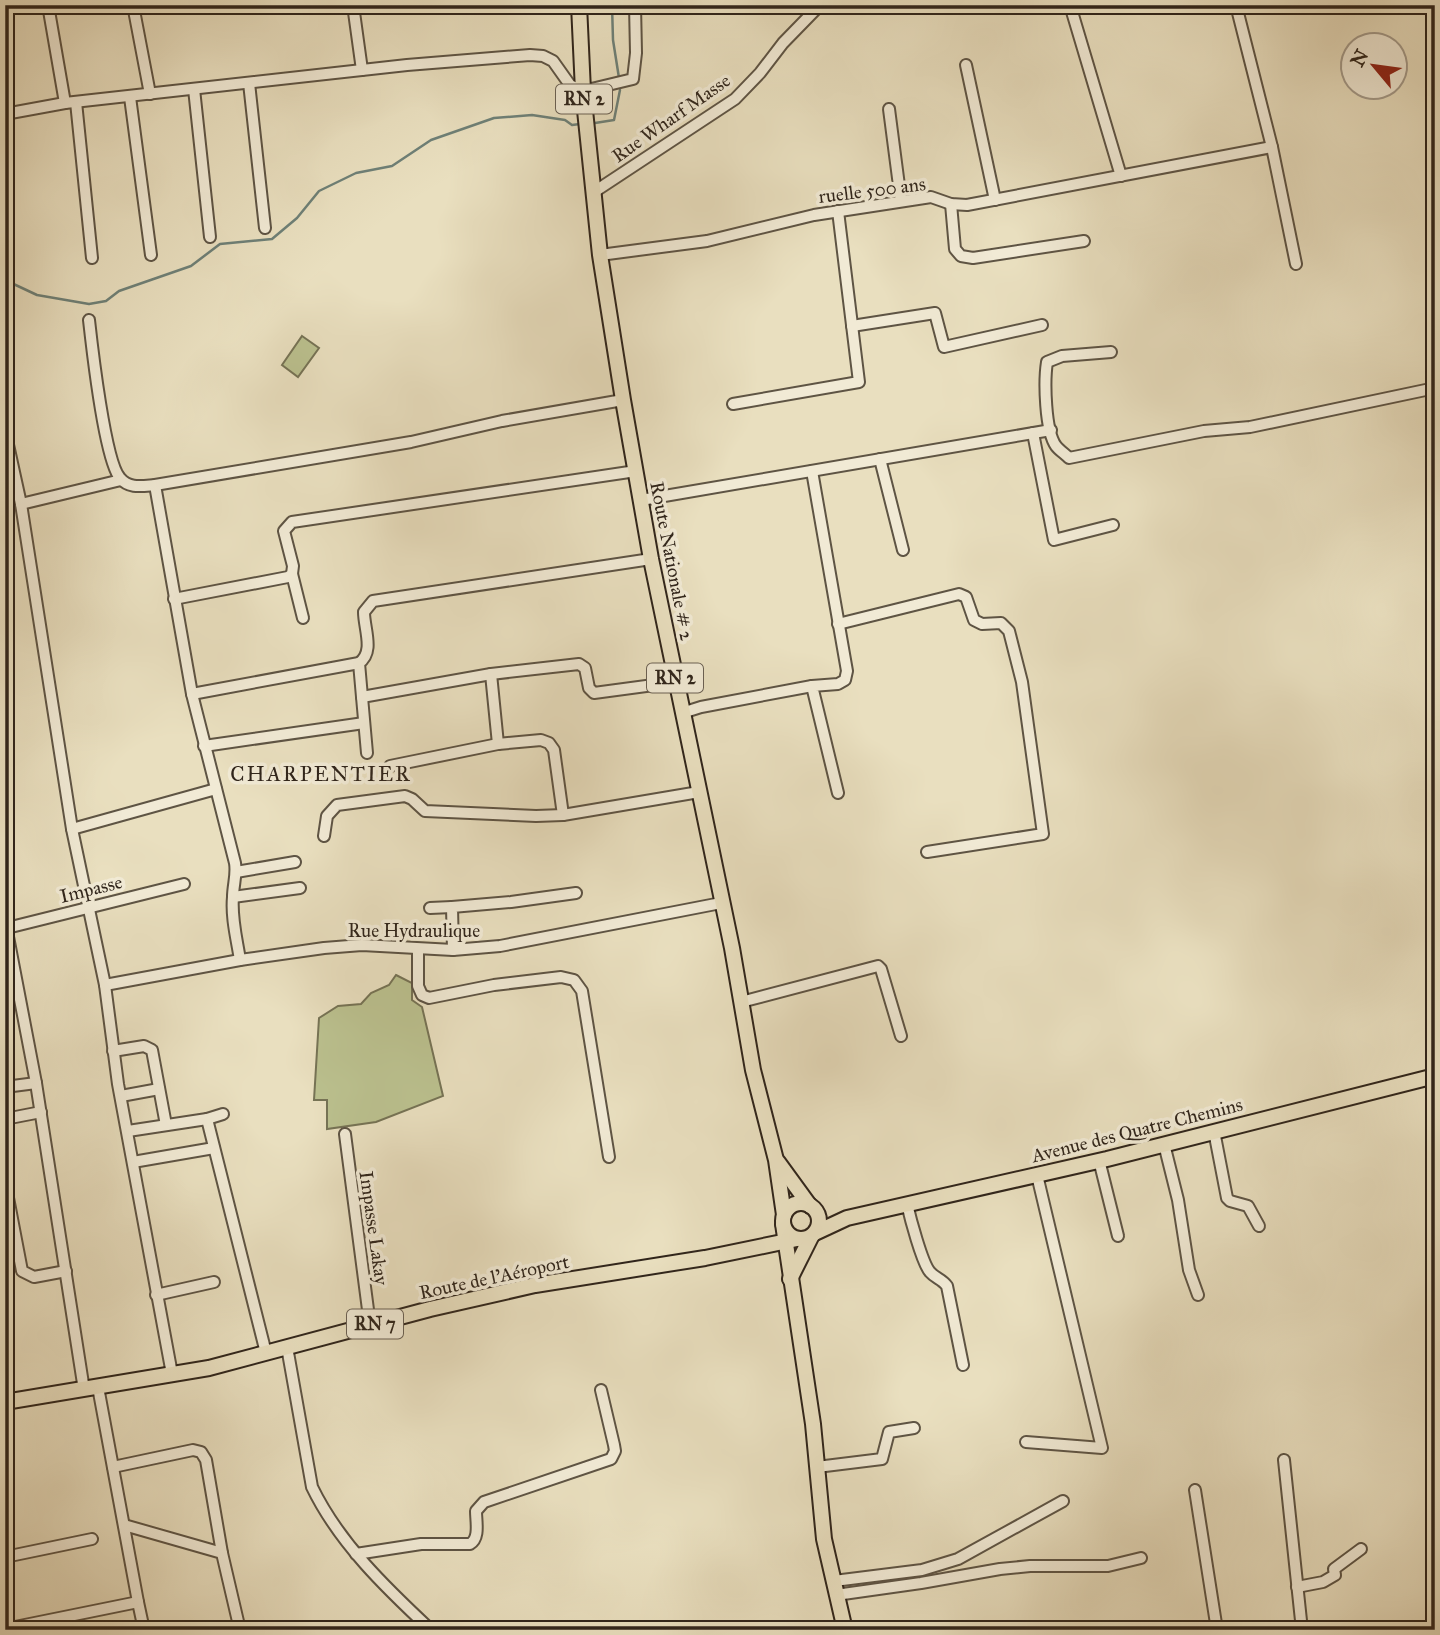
<svg xmlns="http://www.w3.org/2000/svg" width="1440" height="1635" viewBox="0 0 1440 1635" font-family="'IM FELL Great Primer',serif">
  <rect width="100%" height="100%" fill="#e9dfbf"/>
  <filter id="stains"><feTurbulence type="fractalNoise" baseFrequency=".00286" numOctaves="4"/><feColorMatrix values="0 0 0 0 .2 0 0 0 0 .09 0 0 0 0 .02 0 0 0 .5 -.17"/></filter>
  <radialGradient id="worn" r=".72"><stop offset=".6" stop-color="#630" stop-opacity="0"/><stop offset="1" stop-color="#630" stop-opacity=".3"/></radialGradient>
  <!-- green -->
  <g fill="#bbc18f" stroke="#767355" stroke-width="2">
    <path d="M302,336L319,348L298,377L282,365Z"/>
    <path d="M396,975L412,983V1000L422,1007L443,1096L376,1122L327,1129V1100H314L319,1018L338,1006L361,1004L371,993L389,985Z"/>
  </g>
  <g fill="none" stroke-linecap="round" stroke-linejoin="round">
    <!-- stream -->
    <g stroke="#6e8077" stroke-width="2.5">
      <path d="M612,5L613,40L619,78"/>
      <path d="M595,123L614,120L620,90"/>
      <path d="M5,280L37,295L89,304L106,301L119,291L191,266L220,244L272,239L297,218L319,191L356,173L392,166L431,140L494,118L532,115L565,120L572,125L580,124"/>
    </g>
    <!-- minor casing -->
    <g stroke="#5e5444" stroke-width="14">
      <g id="minor">
        <path d="M48,5L65,103"/>
        <path d="M133,5L150,94"/>
        <path d="M353,5L362,70"/>
        <path d="M1070,5L1121,176"/>
        <path d="M1236,5L1272,147L1296,264"/>
        <path d="M966,65L995,200"/>
        <path d="M249,83L265,228"/>
        <path d="M194,89L210,237"/>
        <path d="M130,97L151,255"/>
        <path d="M76,102L92,258"/>
        <path d="M889,109L901,201"/>
        <path d="M5,114L65,103L407,65L530,55L543,56L553,61L570,85L583,91L633,79L636,53L635,5"/>
        <path d="M594,192L735,99L760,73L783,43L820,5"/>
        <path d="M951,204L955,249L961,256L973,258L1084,241"/>
        <path d="M600,255L707,241L814,215L931,197L951,204L967,205L1272,147"/>
        <path d="M89,320C92,347 105,461 120,478C129,489 142,486 155,485L411,442L502,421L623,400"/>
        <path d="M852,326L935,313L944,347L1042,325"/>
        <path d="M1111,352L1062,356L1047,362C1044,381 1045,431 1056,446C1059,450 1065,454 1069,458L1204,431L1250,427L1435,388"/>
        <path d="M733,404L859,382L838,211"/>
        <path d="M5,431L21,504L72,829L105,985L118,1084L172,1374"/>
        <path d="M1033,433L1054,540L1113,525"/>
        <path d="M880,459L903,550"/>
        <path d="M812,471L847,671L845,680L838,684L812,686L838,793"/>
        <path d="M155,485L192,694L235,863C237,875 233,885 233,897C231,918 237,940 240,960"/>
        <path d="M641,500L1051,430"/>
        <path d="M21,504L121,480"/>
        <path d="M292,574L303,618"/>
        <path d="M174,599L288,577L292,574L293,566L284,531L292,522L636,471"/>
        <path d="M838,624L959,594L966,597L974,620L982,624L1001,623L1009,631L1022,682L1043,834L927,852"/>
        <path d="M359,663L362,697"/>
        <path d="M491,674L498,744"/>
        <path d="M192,694L359,663C375,652 364,629 364,612L373,601L651,559"/>
        <path d="M682,713L701,707L812,686"/>
        <path d="M204,746L364,723"/>
        <path d="M367,753L362,697L491,674L579,664L585,668L589,688L594,693L676,682"/>
        <path d="M390,766L498,744L541,740L549,743L554,750L563,815"/>
        <path d="M72,829L216,789"/>
        <path d="M324,836L327,816L337,805L405,796L412,799L425,811L536,816L563,815L699,792"/>
        <path d="M236,872L295,862"/>
        <path d="M233,897L300,888"/>
        <path d="M430,908L452,907"/>
        <path d="M5,921L36,1083L84,1390"/>
        <path d="M7,928L184,884"/>
        <path d="M418,949V986L422,995L429,998L494,985L561,977L574,980L582,991L609,1157"/>
        <path d="M453,950L452,907L511,902L576,893"/>
        <path d="M105,985L240,960L324,948L362,945L453,950L500,946L721,903"/>
        <path d="M741,1002L878,966L881,969L901,1036"/>
        <path d="M113,1051L144,1046L152,1050L166,1125"/>
        <path d="M5,1087L36,1083"/>
        <path d="M121,1096L159,1089"/>
        <path d="M5,1119L41,1112"/>
        <path d="M207,1119L223,1114"/>
        <path d="M128,1131L207,1119L266,1353"/>
        <path d="M1214,1131L1227,1198L1230,1201L1248,1206L1259,1226"/>
        <path d="M345,1134L370,1325"/>
        <path d="M1164,1144L1178,1200L1189,1270L1198,1295"/>
        <path d="M1099,1160L1118,1236"/>
        <path d="M133,1162L214,1148"/>
        <path d="M5,1182L22,1271L34,1277L66,1271"/>
        <path d="M907,1204C910,1217 922,1263 930,1272C935,1278 942,1279 947,1286L963,1365"/>
        <path d="M156,1295L214,1282"/>
        <path d="M287,1347L312,1487C339,1543 386,1588 431,1630"/>
        <path d="M1026,1442L1102,1448L1037,1175"/>
        <path d="M1284,1460L1302,1630"/>
        <path d="M113,1467L193,1450L201,1452L206,1460L222,1553"/>
        <path d="M817,1467L882,1459L889,1432L914,1428"/>
        <path d="M1195,1490L1217,1630"/>
        <path d="M124,1525L222,1553L240,1630"/>
        <path d="M356,1554L421,1544H470C480,1538 476,1522 476,1511L484,1502L611,1459L615,1451L614,1445L601,1390"/>
        <path d="M5,1557L92,1539"/>
        <path d="M834,1581L922,1570L958,1559L1063,1501"/>
        <path d="M1297,1587L1323,1582L1335,1575L1334,1569L1361,1549"/>
        <path d="M836,1595L921,1583L1000,1569L1030,1566H1108L1141,1558"/>
        <path d="M138,1602L144,1630"/>
        <path d="M5,1629L138,1602L98,1387"/>
      </g>
    </g>
    <!-- major casing -->
    <g stroke="#30251b" stroke-width="18">
      <g id="major">
        <path d="M579,5L583,91L600,255L623,400L651,559L732,948L753,1070L776,1160L784,1215"/>
        <path d="M778,1162L810,1206"/>
        <circle cx="801" cy="1221" r="18"/>
        <path d="M783,1224L813,1424L824,1539L845,1630"/>
        <path d="M817,1232L847,1218L1107,1159L1435,1076"/>
        <path d="M790,1279L811,1237"/>
        <path d="M5,1402L209,1368L430,1309L535,1285L705,1258L797,1239"/>
      </g>
    </g>
    <!-- minor -->
    <use href="#minor" stroke="#f1ead5" stroke-width="10"/>
    <!-- major -->
    <use href="#major" stroke="#e9dfbf" stroke-width="14"/>
  </g>
  <g text-anchor="middle" dominant-baseline="central" stroke-width="7" stroke-linejoin="round" paint-order="stroke">
    <!-- shield labels -->
    <g fill="#f1ead5" stroke="#6a6053" stroke-width="2">
      <rect x="556" y="84.5" width="56" height="29" rx="5"/>
      <rect x="647" y="663.5" width="56" height="29" rx="5"/>
      <rect x="347" y="1309.5" width="56" height="29" rx="5"/>
    </g>
    <g font-size="18" font-weight="bold" fill="#30251b">
      <text x="584" y="99">RN 2</text>
      <text x="675" y="678">RN 2</text>
      <text x="375" y="1324">RN 7</text>
    </g>
    <!-- street labels -->
    <g font-size="19" fill="#30251b" stroke="#f1ead5">
      <text transform="translate(671 118) rotate(-35)">Rue Wharf Masse</text>
      <text transform="translate(872 190) rotate(-7)">ruelle 500 ans</text>
      <text transform="translate(672 561) rotate(79)">Route Nationale # 2</text>
      <text transform="translate(91 889) rotate(-14)">Impasse</text>
      <text x="414" y="930">Rue Hydraulique</text>
      <text transform="translate(1137 1130) rotate(-14)">Avenue des Quatre Chemins</text>
      <text transform="translate(374 1228) rotate(82)">Impasse Lakay</text>
      <text transform="translate(494 1277) rotate(-12)">Route de l’Aéroport</text>
    </g>
    <!-- neighbourhood labels -->
    <g font-size="21" letter-spacing="2" fill="#30251b" stroke="#f1ead5">
      <text x="321" y="774">CHARPENTIER</text>
    </g>
  </g>
  <!-- margin -->
  <rect width="1440" height="1635" fill="none" stroke="#e9dfbf" stroke-width="28"/>
  <rect x="7" y="7" width="1426" height="1621" fill="none" stroke="#30251b" stroke-width="3.5"/>
  <rect x="14" y="14" width="1412" height="1607" fill="none" stroke="#30251b" stroke-width="2"/>
  <!-- north arrow -->
  <g transform="translate(1374 66) rotate(299)"><circle r="33" fill="#f1ead5" stroke="#a49b8b" stroke-width="2"/>
  <path d="M0-5L12 26L0 18L-12 26Z" fill="#8f2418"/>
  <text y="-10" font-size="19" font-weight="bold" text-anchor="middle" fill="#30251b">N</text>
  </g>
  <rect width="100%" height="100%" filter="url(#stains)"/>
  <rect width="100%" height="100%" fill="url(#worn)"/>
</svg>
